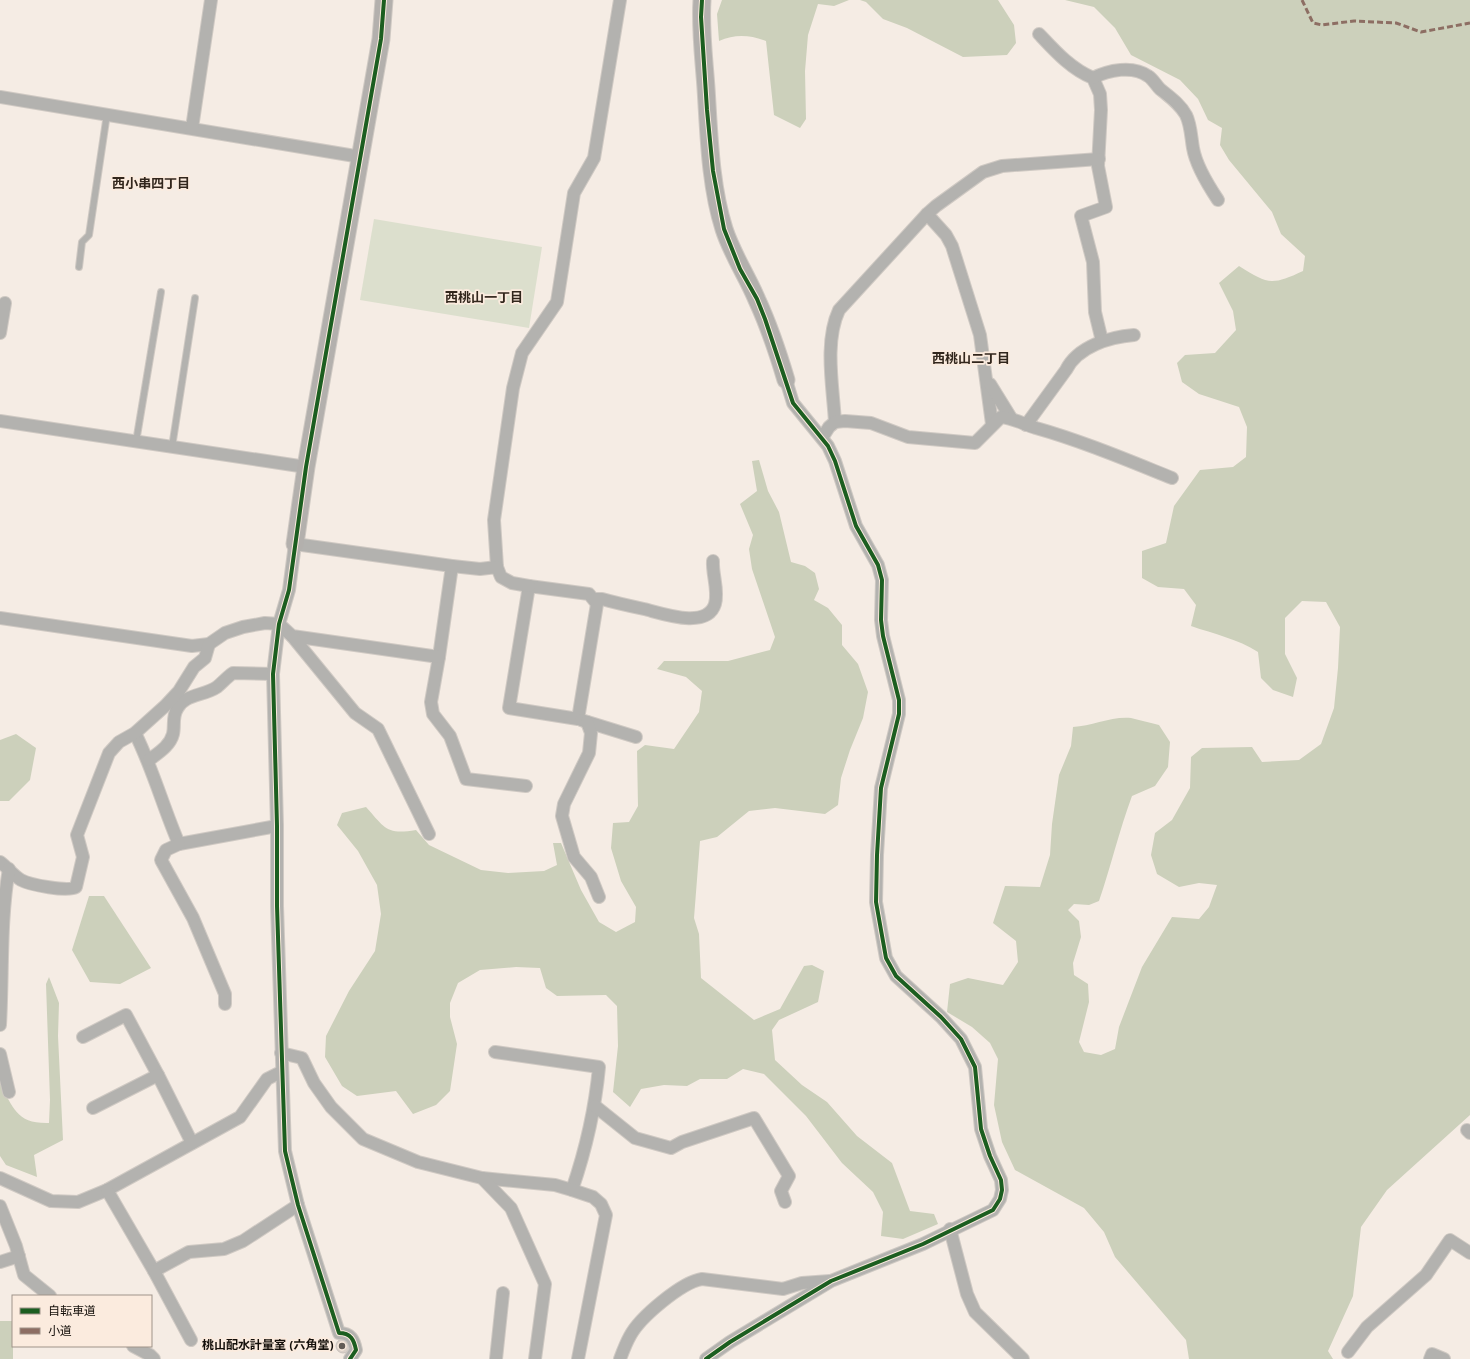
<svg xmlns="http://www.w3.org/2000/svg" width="1470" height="1359" viewBox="0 0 1470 1359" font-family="Overpass,'Noto Sans JP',sans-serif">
  <rect width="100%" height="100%" fill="#f5ece4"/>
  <!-- green -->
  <path fill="#dcdfcd" d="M374,219L542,247L529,328L360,300Z"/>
  <!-- forest -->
  <g fill="#ccd0bb">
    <path d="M722,0H849L834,6L818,4L808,35L805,71L806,119L800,128L774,115L766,41C750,35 735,34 719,41L717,14Z"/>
    <path d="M860,0H998L1014,25L1016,43L1007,55L963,57L907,28L883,19L866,2Z"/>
    <path d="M1065,0H1470V1115L1387,1190L1361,1227L1353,1296L1328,1351L1333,1359H1189L1186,1340L1115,1257L1104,1232L1084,1208L1015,1170L1002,1142L994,1105L998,1059L990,1043L972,1027L947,1012L950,984L968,978L1003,985L1018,962L1016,941L993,923L1005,886L1040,887L1050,855L1052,824L1059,775L1071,746L1073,727C1092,726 1112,716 1131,718C1140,720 1150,723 1159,725L1170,742L1168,767L1155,786L1132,796C1119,831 1111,866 1099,901L1089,905L1074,904L1068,910L1079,921L1081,937L1073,963L1074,975L1088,984L1089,1002L1079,1042L1084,1052L1101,1055L1115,1049L1119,1027L1142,967L1172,917L1199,919L1209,907L1217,885L1199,883L1179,887L1157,874L1151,855L1155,833L1172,820L1190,788L1191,757L1202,748L1252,747L1262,762L1299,760L1321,744L1334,708L1338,668L1340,627L1326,602L1302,601L1285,618V654L1297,678L1293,697L1273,690L1261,678L1258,652C1238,639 1214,634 1191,626L1196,605L1184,589L1158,587L1142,578V551L1166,543L1174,506L1200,470L1233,467L1246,457L1247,427L1239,407L1199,394L1182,382L1177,363L1185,355L1215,353L1236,330L1233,311L1219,283L1239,266C1268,284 1271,286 1303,271L1305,256L1281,234L1272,212L1229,160L1220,145L1222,128L1208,120L1198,99L1180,80L1131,55L1115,28L1094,7Z"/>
    <path d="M759,460L768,491L779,512L791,562L805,566L815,573L819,589L814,600L828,608L842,625V645L858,664L868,692L863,718L850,750L841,778L838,805L825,814L775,808L749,811L717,837L700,841L694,918L699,934L701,978L754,1020L780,1009L804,966L812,965L824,971L818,1002L779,1020L772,1030L775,1060L802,1085L827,1102L857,1136L892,1163L910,1211L934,1214L938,1224L903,1239L881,1236L883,1212L873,1192L842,1163L806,1116L764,1074L743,1069L727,1079H700L687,1086L664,1085L641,1089L630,1107L613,1092L618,1046L617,1006L606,995L557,996L546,988L540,968L516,967L480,970L458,983L450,1003V1017L457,1044L450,1091L436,1105L413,1114L396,1091L357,1096L342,1086L325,1057L326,1036L349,991L375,951L381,914L377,885L358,851L337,825L342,813L366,807C385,828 386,835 416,830L429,845L481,870L508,873L544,871L557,865L553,843H561L581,890L599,922L616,932L635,922L636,907L621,881L611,848L613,823L629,822L638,806L637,751L645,745L674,749L699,712L702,691L686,677L657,669L664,661H728L770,650L775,637L752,569L749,549L753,535L740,504L757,491L752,461Z"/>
    <path d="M16,734L36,748L30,780L9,801H0V740Z"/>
    <path d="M89,896H104L151,968L120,984L90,982L72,950Z"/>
    <path d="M49,977L59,1003L58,1036L63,1140L34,1155L37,1177L6,1165L0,1156V1083C13,1108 17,1124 49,1123L50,1100L46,984Z"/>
    <rect x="0" y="1321" width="13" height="38"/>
  </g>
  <!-- building -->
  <circle fill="#dad0c8" stroke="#c9c2bc" cx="343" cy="1346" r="7"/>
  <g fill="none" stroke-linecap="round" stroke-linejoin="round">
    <!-- lane casing -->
    <g stroke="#cfc9c3" stroke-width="8">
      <g id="lane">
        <path d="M79,267L82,242L89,235L107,114"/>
        <path d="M136,442L161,292"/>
        <path d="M172,447L195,298"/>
      </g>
    </g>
    <!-- street casing -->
    <g stroke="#cfc9c3" stroke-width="14">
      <g id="street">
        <path d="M1039,34C1055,51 1071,69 1093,78L1100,94L1101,110L1098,166L1106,207L1081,216L1093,262L1095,312L1102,341"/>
        <path d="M1093,78C1108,70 1133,65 1148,76C1153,79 1156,85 1160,89C1170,97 1180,104 1186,115C1191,125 1191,137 1193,148C1196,166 1208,185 1218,200"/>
        <path d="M0,97L361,157"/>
        <path d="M192,128L211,0"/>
        <path d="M927,214L946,235L952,246L980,335L992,424"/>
        <path d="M0,333L5,303"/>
        <path d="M990,384L1011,418"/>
        <path d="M0,421L306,467"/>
        <path d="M835,422C833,387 824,342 839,310L927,214L936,206L983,172L1002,166L1099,159"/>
        <path d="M1026,425L1066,370C1078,346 1110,337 1134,335"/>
        <path d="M822,438L829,427L835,422L845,421L871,423L908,437L975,443L1001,417C1013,418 1023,424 1036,428C1082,441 1127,460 1172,478"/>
        <path d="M452,566L439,657L431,702L433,714L450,736L466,779L526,786"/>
        <path d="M497,567L494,520L513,388L522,353L557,302L574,193L594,158L620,0"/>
        <path d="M529,586L589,594L597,604L578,719L509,708Z"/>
        <path d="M595,599H602C616,603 630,606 644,609C661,613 707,630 715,604C719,591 712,574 713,561"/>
        <path d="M0,618L192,646L209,644L225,633L243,627L265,623L279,624L292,636L439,657"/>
        <path d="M292,636L355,713L378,729L429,834"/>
        <path d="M581,720L636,737"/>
        <path d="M587,722L591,733L589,753L564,804L562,816L574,857L591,877L599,897"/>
        <path d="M135,733C153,769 163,807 179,844L277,826"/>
        <path d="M149,760C158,753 170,746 173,734C175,726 172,717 177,709C184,694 204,696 217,687C222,683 227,677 233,673L273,674"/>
        <path d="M179,844L166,850L161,860L193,918L225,994V1004"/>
        <path d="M0,862C7,867 14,876 21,880C30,885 68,892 76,887L83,857L77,835L109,753L119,742L135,733L165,706L179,691L194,667L205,658L209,644"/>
        <path d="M0,1025C3,973 0,920 9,869"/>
        <path d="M83,1037L126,1015L158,1075"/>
        <path d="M495,1052L599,1067C595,1111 586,1149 572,1190"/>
        <path d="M281,1053L302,1058L314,1083L331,1107L363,1139L418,1162L482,1178L555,1185L572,1190L593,1197L601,1204L606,1215L578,1359"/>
        <path d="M0,1054L9,1092"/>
        <path d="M595,1106L635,1138L671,1148L682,1142L754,1118L789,1176L781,1191L785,1202"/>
        <path d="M93,1108L158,1075L192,1143"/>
        <path d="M1467,1130L1470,1133"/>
        <path d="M0,1178L51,1201L78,1202L107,1190L240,1117L267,1079L281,1072"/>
        <path d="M482,1178L511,1208L545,1284L535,1359"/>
        <path d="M107,1190L154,1271L189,1252L224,1249L243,1241L298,1205"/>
        <path d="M0,1206L16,1246L24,1275L50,1296"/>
        <path d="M950,1229L967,1294L975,1312L1023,1359"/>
        <path d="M0,1262L19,1256"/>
        <path d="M154,1271L191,1340"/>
        <path d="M133,1346L150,1355L154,1359"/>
        <path d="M1348,1352L1367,1327L1426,1275L1450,1240L1470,1253"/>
        <path d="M350,1359L356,1350C354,1340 351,1333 339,1333L298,1205L285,1151L277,906V826L273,674L279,624L289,590L295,544L452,566L480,569L497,567L501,577L512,583L529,586"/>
        <path d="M496,1359L503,1293"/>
        <path d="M620,1359C623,1351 626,1343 630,1336C640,1317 682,1282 702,1279L783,1289L802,1283L830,1281"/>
        <path d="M706,1359L730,1342L831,1281L923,1244L993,1210L1000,1199L1002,1190L1001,1180L990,1156L981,1129L975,1067L961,1039L941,1017L896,976L886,958L876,902L877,855L881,788L899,714V700L883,636L881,620L882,580L878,565L856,526L835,461L828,446L793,403L786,380"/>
        <path d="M1430,1359L1432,1354L1444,1359"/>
      </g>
    </g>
    <!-- secondary casing -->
    <g stroke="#cfc9c3" stroke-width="19">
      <g id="secondary">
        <path d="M702,0C700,29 704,59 706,88C709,134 710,185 724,229C732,254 747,276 757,300C769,326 778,353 786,380"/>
        <path d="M295,544L306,467L381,39L384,0"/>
      </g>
    </g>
    <!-- lane -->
    <use href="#lane" stroke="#b3b2af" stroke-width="6"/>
    <!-- street -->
    <use href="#street" stroke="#b3b2af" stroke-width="12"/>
    <!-- secondary -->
    <use href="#secondary" stroke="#b3b0ad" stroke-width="17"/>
    <!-- quiet -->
    <path stroke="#8d6e63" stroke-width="3" stroke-dasharray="6 3" stroke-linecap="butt" d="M1302,0L1313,23L1322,25L1354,21L1396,23L1421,32L1470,23"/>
    <!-- cycleway casing -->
    <g stroke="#fbebde" stroke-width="6">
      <g id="cycleway">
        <path d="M702,0L701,17L707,110L713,171L724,229L740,269L757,299L765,319L793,403L828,446L835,461L856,526L878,565L882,580L881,620L883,636L899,700V714L881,788L877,855L876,902L886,958L896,976L941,1017L961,1039L975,1067L981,1129L990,1156L1001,1180L1002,1190L1000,1199L993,1210L923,1244L831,1281L730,1342L706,1359"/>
        <path d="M350,1359L356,1350C354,1340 351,1333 339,1333L298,1205L285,1151L277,906V826L273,674L279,624L289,590L306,467L381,39L384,0"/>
      </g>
    </g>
    <!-- cycleway -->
    <use href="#cycleway" stroke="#1b5e20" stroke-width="4"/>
  </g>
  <!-- markers -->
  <circle fill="#635c56" stroke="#fbebde" stroke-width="1.5" cx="342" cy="1346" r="4"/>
  <g text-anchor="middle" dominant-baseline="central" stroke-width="3.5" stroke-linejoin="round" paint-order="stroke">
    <!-- poi labels -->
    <g font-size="12" font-weight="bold" fill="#140f0a" stroke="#fbebde" text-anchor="end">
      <text x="334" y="1346">桃山配水計量室 (六角堂)</text>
    </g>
    <!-- neighbourhood labels -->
    <g font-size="13" font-weight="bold" fill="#32261c" stroke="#fbebde">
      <text x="151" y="185">西小串四丁目</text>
      <text x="484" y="299">西桃山一丁目</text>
      <text x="971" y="360">西桃山二丁目</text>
    </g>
  </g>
  <!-- legend -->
  <rect x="12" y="1295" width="140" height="52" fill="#fbebde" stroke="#9f9389"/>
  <rect x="20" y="1308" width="20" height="6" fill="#1b5e20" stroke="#9f9389"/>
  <text x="48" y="1315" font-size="12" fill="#140f0a">自転車道</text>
  <rect x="20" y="1328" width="20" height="6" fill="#8d6e63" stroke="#9f9389"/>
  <text x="48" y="1335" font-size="12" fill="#140f0a">小道</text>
</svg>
